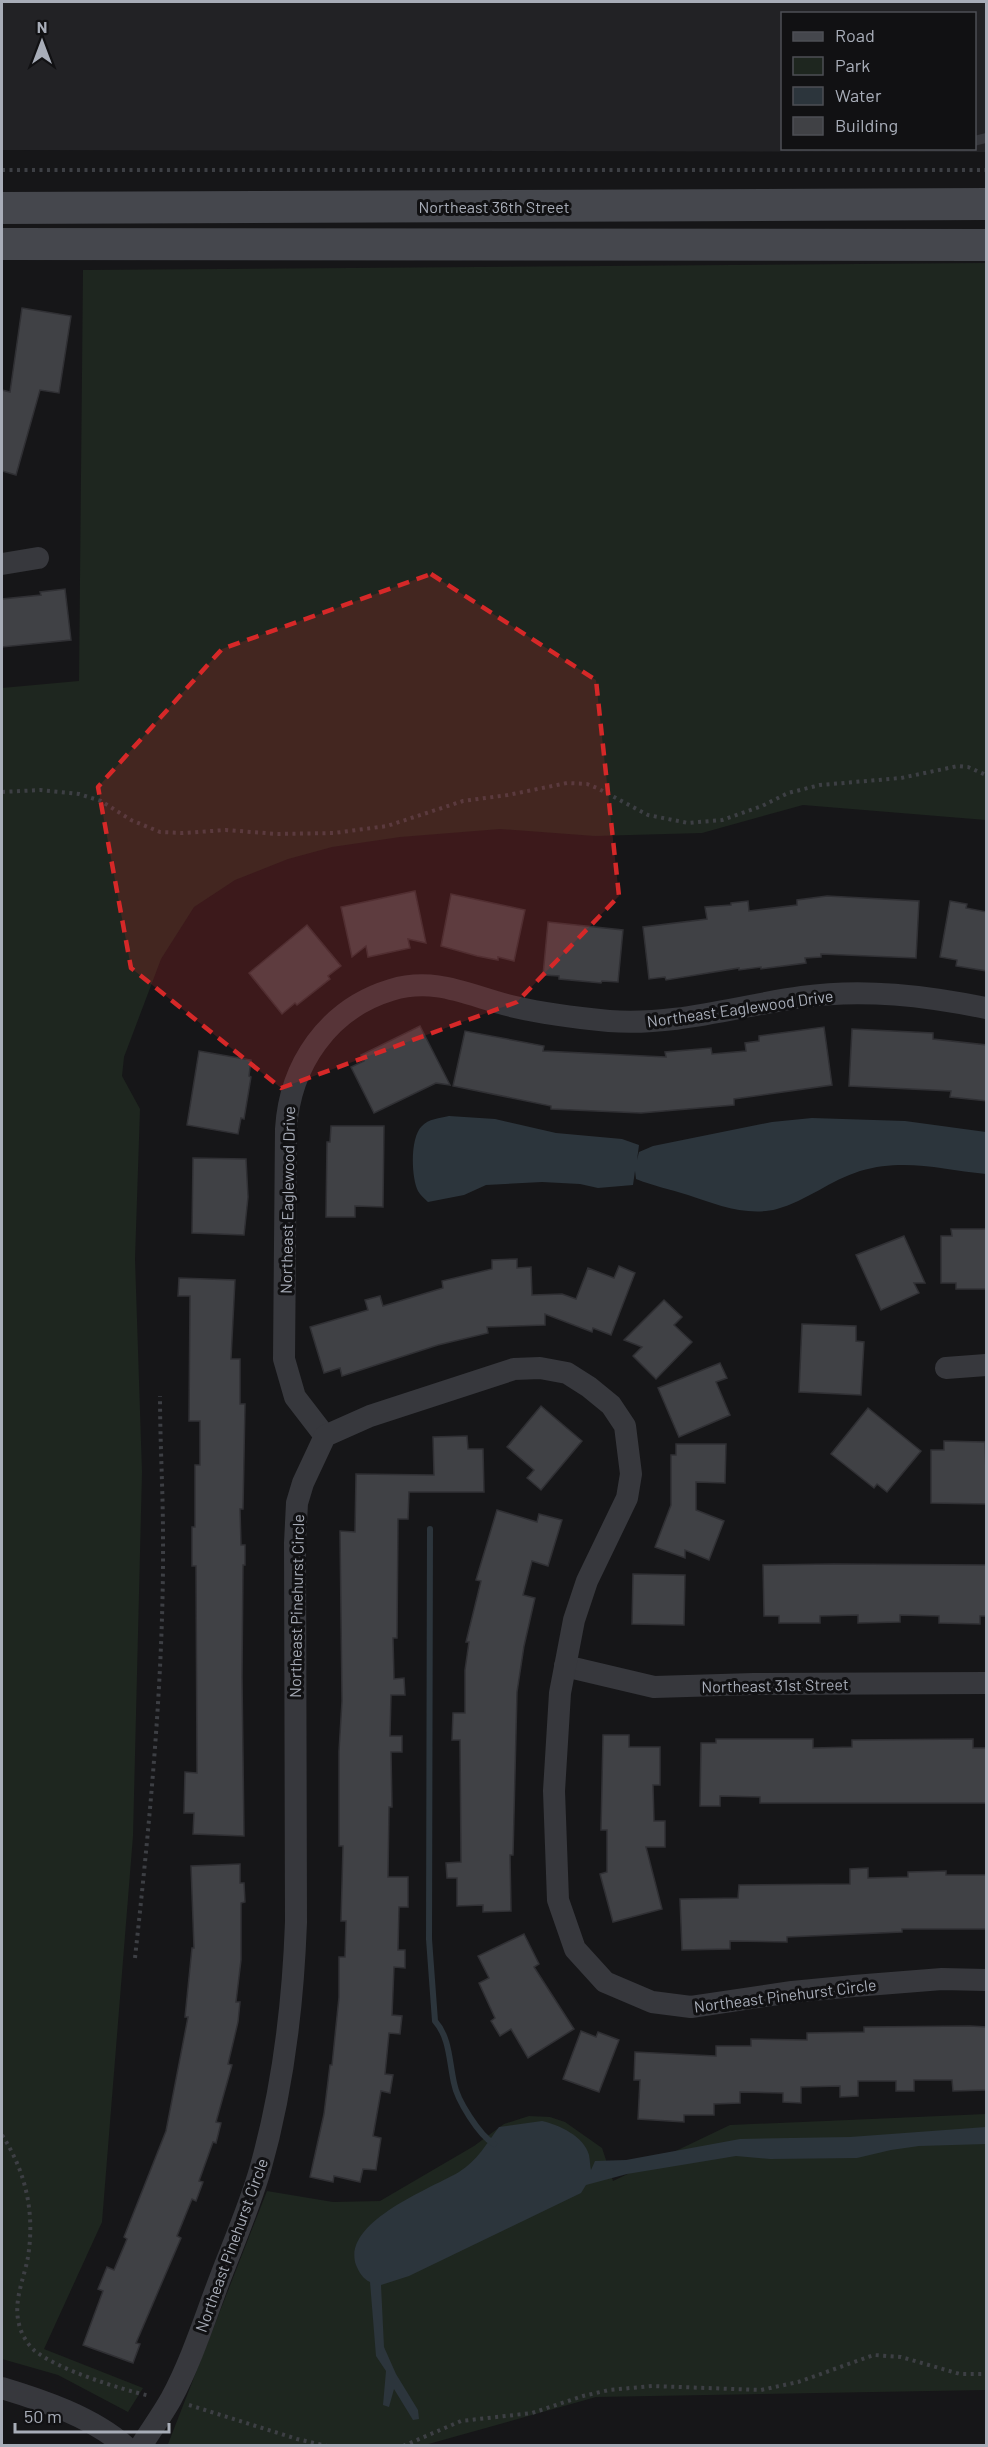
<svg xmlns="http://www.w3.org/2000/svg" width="988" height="2447" viewBox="0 0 988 2447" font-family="Barlow,sans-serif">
  <rect width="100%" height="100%" fill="#161618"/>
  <!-- built -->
  <path fill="#222225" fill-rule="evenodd" d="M2,2H986V152L2,150ZM782,14H974V148H782Z"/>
  <!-- green -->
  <g fill="#1e261f">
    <path d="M986,263V820L803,805L702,833L595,836L500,829L400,837L332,847L288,859L235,880L194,907L161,959L124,1057L122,1076L140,1109L135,1259L142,1472L133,1836L102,2222L44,2349L143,2388L128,2412L58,2375L2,2359V688L79,681L83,270Z"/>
    <path d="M986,2114V2390L596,2397L425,2445L168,2444L267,2191L333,2202L380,2201L474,2146L504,2124L529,2116L550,2117L565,2122L602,2148L613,2181L730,2125Z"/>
  </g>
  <!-- water -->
  <g fill="#2c353c">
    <path d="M449,1116L495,1119L556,1133L622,1139L639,1145L637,1160L639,1152L653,1146L772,1122L812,1118L905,1121L986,1132V1174C942,1170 906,1158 860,1171C831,1180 806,1201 777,1209C747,1217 715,1204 688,1195C670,1189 653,1186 636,1179L635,1171L633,1185L598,1188L580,1184L542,1182L486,1185L464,1195L428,1202C424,1198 420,1195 418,1191C411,1177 410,1137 422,1126C428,1119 440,1118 449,1116Z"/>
    <path d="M542,2121C559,2125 584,2136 589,2155C590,2160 590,2166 591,2170L595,2161L626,2160L740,2139L850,2137L986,2127V2144L919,2146L891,2150L857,2158L770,2159L736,2156L627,2174L586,2185L581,2193L409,2276L381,2285L384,2347L396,2374L418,2410L419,2419L413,2420L394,2389L389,2407L383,2405L386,2371L376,2356L370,2282C363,2279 359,2272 356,2265C341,2222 432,2188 459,2172C477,2161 487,2143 499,2127Z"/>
  </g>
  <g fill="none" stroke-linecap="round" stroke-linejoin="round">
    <!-- stream -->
    <path stroke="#2c353c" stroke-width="6" d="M430,1529L429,1939L435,2021C450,2038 449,2061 454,2083C457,2100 479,2135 494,2144"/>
  </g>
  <!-- building -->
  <g fill="#404145" stroke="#303034" stroke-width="1.5">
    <path d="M22,308L71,316L59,393L40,390L16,475L2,471V390L10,392Z"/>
    <path d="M65,589L71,640L2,647V599L41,595L40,592Z"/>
    <path d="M415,891L426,943L408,939L410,948L368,957L366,946L352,957L341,907Z"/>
    <path d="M451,894L525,910L514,961L498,957V960L477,956L441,946Z"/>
    <path d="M827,896L919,901L916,958L821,954V957L805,958L806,963L761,969V967L739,970V968L666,980L665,977L649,979L643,927L707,919L705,907L731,905V903L748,901L749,911L797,905V900Z"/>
    <path d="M950,901L967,904L966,908L987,912V971L956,966L957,960L940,957Z"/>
    <path d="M548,922L623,930L618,982L602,981L601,983L559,979V976L543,975Z"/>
    <path d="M307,925L341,966L328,976L330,979L297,1005L295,1003L282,1014L249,973Z"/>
    <path d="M420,1026L450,1085L436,1083L374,1113L351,1067L364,1061L361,1055Z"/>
    <path d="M824,1027L832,1085L734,1099V1105L641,1113L551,1109V1106L453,1086L465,1031L544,1046L543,1051L666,1057L665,1052L711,1048L712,1054L746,1051L745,1043L759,1041V1036Z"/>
    <path d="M852,1029L933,1033V1039L987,1045V1101L950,1097L951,1091L849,1086Z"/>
    <path d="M199,1051L251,1060L249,1076L251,1077L244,1119L241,1118L238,1134L187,1125Z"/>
    <path d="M331,1126H384L383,1207L355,1206V1217H326L327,1142H330Z"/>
    <path d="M193,1158L246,1159L248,1197L244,1235L192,1233Z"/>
    <path d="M951,1229H987V1289H956V1283H941V1236H952Z"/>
    <path d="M904,1236L925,1283H914L919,1293L881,1310L856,1255Z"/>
    <path d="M517,1259V1268L531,1267L532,1295L562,1294L576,1299L588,1268L614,1278L619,1266L635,1273L611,1335L593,1328L592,1332L545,1314V1325L487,1327L488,1333L438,1345L342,1376L340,1368L324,1373L310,1327L368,1310L365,1300L380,1296L383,1306L443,1288L442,1281L492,1269V1260Z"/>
    <path d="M179,1278L235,1280L231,1359H240V1404H245L243,1509H240L241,1545H245V1565H243L242,1677L244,1836L193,1834L194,1813H184L185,1772L197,1773L196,1566H192V1527H195V1465H200V1421H189L190,1296H178Z"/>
    <path d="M664,1300L682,1317L674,1325L692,1342L656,1379L633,1356L642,1347L624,1340Z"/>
    <path d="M802,1324L856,1326V1341L864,1342L861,1395L799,1392Z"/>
    <path d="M720,1363L727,1378L716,1382L730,1415L679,1437L658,1388Z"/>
    <path d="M541,1406L582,1441L541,1490L527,1478L534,1470L507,1447Z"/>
    <path d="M868,1408L921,1451L887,1492L877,1484L874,1488L831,1454Z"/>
    <path d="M467,1436L468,1449H483L484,1492H409L408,1519H398L397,1638H393L394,1679L404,1678L405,1695H391L390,1736H402V1752H391L392,1807H389L388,1877H408V1907H399L398,1950H405V1968L394,1967L392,2015L402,2016L400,2034L389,2033L385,2074L393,2075L390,2093L381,2091L373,2136L381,2138L376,2170L363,2169L360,2182L334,2176L333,2182L310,2177L324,2114L330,2065H332L339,1997V1957H345L346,1921H341L343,1846H339V1751L342,1701L340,1531L355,1532L356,1474L434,1475L433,1437Z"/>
    <path d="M944,1441L985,1442L987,1504L931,1503V1450H944Z"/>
    <path d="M676,1444H726L725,1483L696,1482V1510L724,1521L709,1560L685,1550V1558L655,1547L671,1505V1455H676Z"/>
    <path d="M497,1510L537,1522L539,1514L562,1520L548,1566L532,1561L523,1595L535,1598L524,1646L517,1692L513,1855H510L511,1911L483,1912V1905L457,1906V1878H447L446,1863L461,1862L460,1740H452L453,1713H465V1670L469,1642H466L481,1581L476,1580Z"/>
    <path d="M834,1564L987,1565V1616H980V1624L939,1623V1616L900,1615V1622L858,1623V1615L820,1616V1623H779V1616H764L763,1565Z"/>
    <path d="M633,1574L685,1575L684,1625L632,1624Z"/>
    <path d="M603,1735H629V1747H660V1785H653L654,1821H665V1847H646L662,1909L613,1922L600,1874L607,1872V1830H601Z"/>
    <path d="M716,1739H813V1748L852,1747V1740L973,1739V1748H987V1803H760V1797L720,1796V1806H700L701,1743H716Z"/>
    <path d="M240,1864V1883H244L245,1902L241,1903V1960L236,2002H240L238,2022L228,2064L232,2065L216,2122L221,2123L216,2143L213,2142L199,2181L203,2182L196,2201L192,2199L177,2236L181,2238L136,2343L140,2344L133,2363L83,2345L103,2291L98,2289L107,2267L114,2270L127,2239L124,2237L166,2131L188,2017H185L192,1948H194L191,1866Z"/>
    <path d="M868,1868V1878L908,1877V1872L946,1871V1875H987V1929H902V1932L787,1937V1942L730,1941V1949L682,1950L680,1899L738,1898L739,1885L850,1884V1869Z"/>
    <path d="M524,1934L539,1964L534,1967L574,2029L528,2058L511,2029L500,2036L491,2021L495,2018L479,1983L489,1978L478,1956Z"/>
    <path d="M970,2026L987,2027V2090L953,2091L952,2080H914V2091H896V2081H858V2096L840,2097V2086L801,2087V2103L783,2102V2093L740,2092V2103L714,2104V2115H684V2122L638,2119L640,2080H634L635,2052L716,2056V2046H751V2039L807,2040V2033L864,2032V2027Z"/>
    <path d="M581,2031L596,2037L598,2032L619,2040L599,2092L563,2079Z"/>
  </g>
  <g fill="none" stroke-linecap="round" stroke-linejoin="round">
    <!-- path -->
    <g stroke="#3d3f44" stroke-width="4" stroke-dasharray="3 4.5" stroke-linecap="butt">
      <path d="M2,170H986"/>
      <path d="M2,792L40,790L79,794L101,801L131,820L160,832L183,833L226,830L277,834L334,833L387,826L463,801L508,795L567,783L587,784L597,788L648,815L688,823L722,820L762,806L788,793L820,785L901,778L958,766L968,767L986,775"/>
      <path d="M135,1958C150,1820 164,1675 163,1537C163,1490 160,1443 160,1396"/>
      <path d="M2,2135C26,2172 35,2213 28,2257C24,2279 13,2301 19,2324C21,2334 28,2345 35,2351C59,2370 120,2389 150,2396"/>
      <path d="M189,2405L297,2439L327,2446"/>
      <path d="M403,2446L461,2421L532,2413L583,2396L609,2390L652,2386L761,2390L798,2382L874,2355L901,2357L960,2374H986"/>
    </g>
    <!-- lane -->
    <path stroke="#37383d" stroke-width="10" d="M974,141L986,138"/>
    <!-- street -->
    <g stroke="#37383d" stroke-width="22">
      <path d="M2,564L38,558"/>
      <path d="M946,1368L986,1365"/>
      <path d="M325,1436L295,1397L284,1359L286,1129C290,1065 328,1009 391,990C437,976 471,997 515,1007C545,1014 578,1018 609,1021C675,1026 737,1006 802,997C864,988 926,996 986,1008"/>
      <path d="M565,1666L654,1687L754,1684L986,1683"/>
      <path d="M2,2388C42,2400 92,2417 125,2446"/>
      <path d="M141,2446C151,2430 162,2415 171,2399C191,2362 204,2321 219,2281C233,2244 249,2208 260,2170C283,2089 293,2006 296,1922L295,1543L297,1503L303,1483L325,1436L370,1416L514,1369L540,1368L567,1373L589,1387L611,1405L625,1426L631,1474L627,1498L587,1581L574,1620L560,1693L554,1791L558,1900L575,1949L605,1982L652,2002L691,2007L792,1992L854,1986L942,1979L986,1980"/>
    </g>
    <!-- secondary -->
    <g stroke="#45474d" stroke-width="32">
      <path d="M2,208L986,204"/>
      <path d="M2,244L986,245"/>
    </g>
  </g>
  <!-- marked area -->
  <path fill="#d62828" fill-opacity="0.2" stroke="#d62828" stroke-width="4.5" stroke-dasharray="12 8" stroke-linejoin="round" d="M431,574L596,680L619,896L517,1002L281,1088L131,968L98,787L222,649Z"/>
  <g text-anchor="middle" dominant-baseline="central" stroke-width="6" stroke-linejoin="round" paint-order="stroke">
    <!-- street labels -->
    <g font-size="16" fill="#a8adb8" stroke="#111113">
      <text x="494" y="206">Northeast 36th Street</text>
      <text transform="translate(740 1008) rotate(-8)">Northeast Eaglewood Drive</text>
      <text transform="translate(287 1200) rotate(-89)">Northeast Eaglewood Drive</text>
      <text transform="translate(296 1606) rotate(-89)">Northeast Pinehurst Circle</text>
      <text transform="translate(775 1685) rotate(-1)">Northeast 31st Street</text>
      <text transform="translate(785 1995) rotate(-7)">Northeast Pinehurst Circle</text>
      <text transform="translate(231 2245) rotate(-70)">Northeast Pinehurst Circle</text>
    </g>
  </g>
  <!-- border -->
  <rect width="988" height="2447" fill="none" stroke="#a8adb8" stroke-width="6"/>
  <!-- legend -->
  <rect x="781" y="12" width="195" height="138" fill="#111113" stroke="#4d4f55" stroke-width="1.5"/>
  <rect x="793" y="32" width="30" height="9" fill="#45474d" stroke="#4d4f55" stroke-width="1.5"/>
  <text x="835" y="42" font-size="18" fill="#a8adb8">Road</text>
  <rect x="793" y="57" width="30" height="18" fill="#1e261f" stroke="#4d4f55" stroke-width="1.5"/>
  <text x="835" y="72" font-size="18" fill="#a8adb8">Park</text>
  <rect x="793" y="87" width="30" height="18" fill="#2c353c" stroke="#4d4f55" stroke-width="1.5"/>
  <text x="835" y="102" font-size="18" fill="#a8adb8">Water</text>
  <rect x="793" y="117" width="30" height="18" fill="#404145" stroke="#4d4f55" stroke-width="1.5"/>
  <text x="835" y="132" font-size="18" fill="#a8adb8">Building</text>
  <!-- north arrow -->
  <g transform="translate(42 42)" stroke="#111113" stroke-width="4.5" paint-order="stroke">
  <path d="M0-4.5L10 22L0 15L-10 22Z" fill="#a8adb8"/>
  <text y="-9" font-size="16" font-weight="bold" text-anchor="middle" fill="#a8adb8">N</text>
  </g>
  <!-- scale -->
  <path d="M15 2423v9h154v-9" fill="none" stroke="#a8adb8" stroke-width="3"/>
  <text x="24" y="2423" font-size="18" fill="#a8adb8" stroke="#111113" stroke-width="4.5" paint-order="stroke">50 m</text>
</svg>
